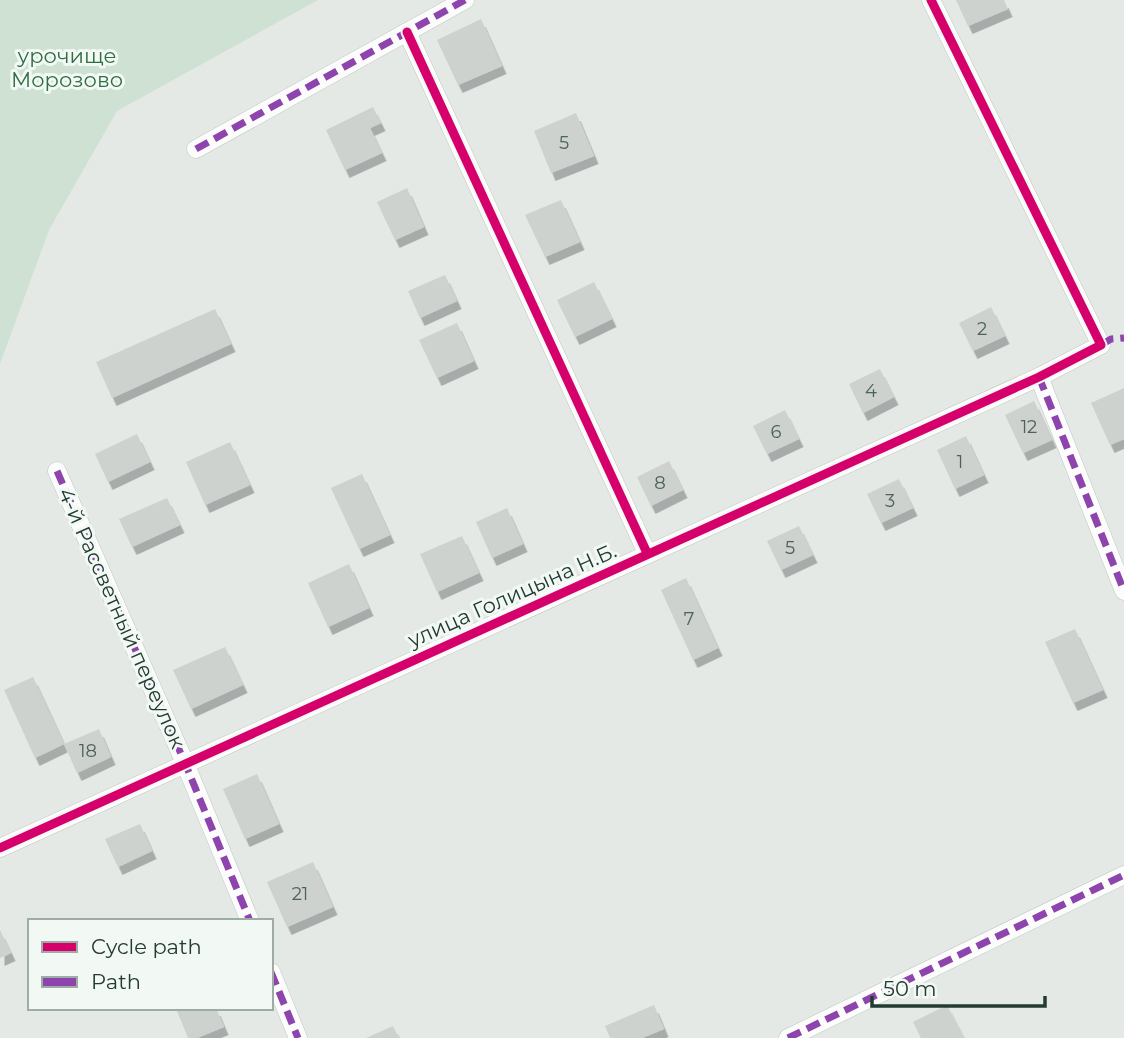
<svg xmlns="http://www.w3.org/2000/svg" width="1124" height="1038" viewBox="0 0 1124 1038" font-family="Montserrat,sans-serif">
  <defs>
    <filter id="shadow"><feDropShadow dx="4.5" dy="8" stdDeviation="0" flood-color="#0004"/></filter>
  </defs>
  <rect width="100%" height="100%" fill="#e4e9e6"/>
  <!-- green -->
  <path fill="#cee1d2" d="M0,0H318L117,111L49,230L0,364Z"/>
  <!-- building -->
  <g fill="#cdd2cf" filter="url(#shadow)">
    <path d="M956,0H1004L1008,9L968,26Z"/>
    <path d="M481,19L502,66L458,85L437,40Z"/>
    <path d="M373,107L381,123L370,128L382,153L345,170L326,130Z"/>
    <path d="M576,113L594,156L551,173L534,131Z"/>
    <path d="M407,188L424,227L395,240L377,202Z"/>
    <path d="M561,200L580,242L545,257L525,215Z"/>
    <path d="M445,275L457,301L420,318L408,291Z"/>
    <path d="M594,282L612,319L575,337L557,300Z"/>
    <path d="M991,307L1005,336L973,351L959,323Z"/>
    <path d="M215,309L231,344L112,398L96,362Z"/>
    <path d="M457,323L474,361L437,378L419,340Z"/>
    <path d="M880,369L894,397L863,413L849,384Z"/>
    <path d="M1124,388V439L1110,445L1091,403Z"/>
    <path d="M1034,401L1052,440L1023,453L1005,415Z"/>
    <path d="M785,410L799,439L767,454L753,426Z"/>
    <path d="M137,434L150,462L108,482L95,454Z"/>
    <path d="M966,436L984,475L955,489L937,450Z"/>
    <path d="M230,442L250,485L205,505L186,462Z"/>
    <path d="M669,461L683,490L651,506L637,477Z"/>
    <path d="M362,474L390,535L359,549L331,488Z"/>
    <path d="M899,479L913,508L881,523L867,494Z"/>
    <path d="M167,498L180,525L132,547L119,519Z"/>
    <path d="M507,508L523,544L492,558L476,522Z"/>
    <path d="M799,526L813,555L781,570L767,541Z"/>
    <path d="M462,536L479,573L437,592L420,554Z"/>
    <path d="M349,564L369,608L328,627L308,583Z"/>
    <path d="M686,578L718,648L693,660L661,590Z"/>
    <path d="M1075,629L1103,690L1073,703L1045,642Z"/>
    <path d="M225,647L243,685L191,709L173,670Z"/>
    <path d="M33,677L64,744L35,758L4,690Z"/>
    <path d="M99,729L111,757L77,773L64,744Z"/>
    <path d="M257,774L279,824L245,839L223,789Z"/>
    <path d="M140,824L152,851L118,867L105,839Z"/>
    <path d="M313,862L333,907L287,927L267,882Z"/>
    <path d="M0,930L11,953L0,958Z"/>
    <path d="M654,1005L664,1029L642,1038H610L605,1026Z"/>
    <path d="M947,1005L964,1038H921L913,1022Z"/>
    <path d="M183,1008H216L224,1027L197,1038H188L177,1011Z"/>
    <path d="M393,1026L399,1038H366Z"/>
  </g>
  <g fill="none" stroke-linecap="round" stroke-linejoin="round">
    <!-- minor casing -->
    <g stroke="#c1c6c3" stroke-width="19">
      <g id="minor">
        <path d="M407,32L647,553"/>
        <path d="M196,149L465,0"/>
        <path d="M1039,377L1124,591"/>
        <path d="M57,471L185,763L250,921"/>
        <path d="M0,848L1039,377L1101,345L931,0"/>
        <path d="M271,972L298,1038"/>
        <path d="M788,1038L1124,875"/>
      </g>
    </g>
    <!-- minor -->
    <use href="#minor" stroke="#fbfcfb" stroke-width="18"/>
    <!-- quiet -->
    <g stroke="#8e44ad" stroke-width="7" stroke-dasharray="14 7" stroke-linecap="butt">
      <path d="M196,149L465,0"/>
      <path d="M1101,345L1111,339L1124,338"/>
      <path d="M1039,377L1124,591"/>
      <path d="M57,471L185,763L250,921"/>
      <path d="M271,972L298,1038"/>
      <path d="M788,1038L1124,875"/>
    </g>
    <!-- cycleway casing -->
    <g stroke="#f2f8f4" stroke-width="13">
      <g id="cycleway">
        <path d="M407,32L647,553"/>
        <path d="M0,848L1039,377L1101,345L931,0"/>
      </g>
    </g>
    <!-- cycleway -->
    <use href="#cycleway" stroke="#d6006c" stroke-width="9"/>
  </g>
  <g text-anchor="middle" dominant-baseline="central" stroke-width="6" stroke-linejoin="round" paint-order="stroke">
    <!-- number labels -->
    <g font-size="18" fill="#4e625a">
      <text x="564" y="143">5</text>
      <text x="982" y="329">2</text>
      <text x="871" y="391">4</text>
      <text x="1029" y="427">12</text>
      <text x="776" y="432">6</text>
      <text x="960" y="462">1</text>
      <text x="660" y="483">8</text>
      <text x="890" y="501">3</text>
      <text x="790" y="548">5</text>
      <text x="689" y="619">7</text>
      <text x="88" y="751">18</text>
      <text x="300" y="894">21</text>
    </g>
    <!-- park labels -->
    <g font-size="21" fill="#306f41" stroke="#f2f8f4">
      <text x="67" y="55">урочище<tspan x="67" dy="24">Морозово</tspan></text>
    </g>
    <!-- street labels -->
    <g font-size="21" fill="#233b32" stroke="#f2f8f4">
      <text transform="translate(512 595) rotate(-24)">улица Голицына Н.Б.</text>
      <text transform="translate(122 618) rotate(66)">4-й Рассветный переулок</text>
    </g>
  </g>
  <!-- legend -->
  <rect x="28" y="919" width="245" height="91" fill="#f2f8f4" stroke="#9faca6" stroke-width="2"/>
  <rect x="42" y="942" width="35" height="10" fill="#d6006c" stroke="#9faca6" stroke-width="2"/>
  <text x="91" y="954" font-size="21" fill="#233b32">Cycle path</text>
  <rect x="42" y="977" width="35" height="10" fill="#8e44ad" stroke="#9faca6" stroke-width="2"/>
  <text x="91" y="989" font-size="21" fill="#233b32">Path</text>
  <!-- scale -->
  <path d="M872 996v10h173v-10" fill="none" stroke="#233b32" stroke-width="3.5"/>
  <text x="883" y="996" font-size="21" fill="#233b32" stroke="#f2f8f4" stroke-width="5" paint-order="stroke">50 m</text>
</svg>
